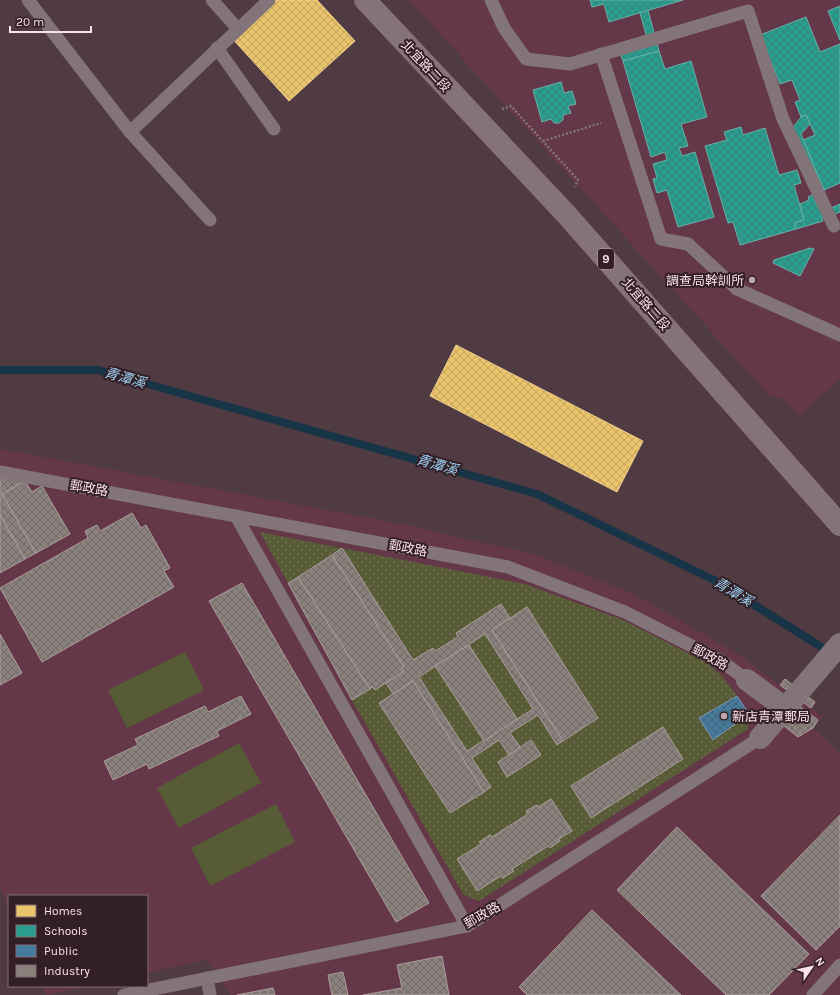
<svg xmlns="http://www.w3.org/2000/svg" width="840" height="995" viewBox="0 0 840 995" font-family="Karla,'Noto Sans TC',sans-serif">
  <defs>
    <pattern id="green-dots" width="8" height="8" patternUnits="userSpaceOnUse"><rect width="8" height="8" fill="#575c37"/><path d="M2 2h.1M6 6h.1" fill="none" stroke="#707354" stroke-width="1.8" stroke-linecap="round"/></pattern>
    <pattern id="homes-cross-hatch" width="8" height="8" patternUnits="userSpaceOnUse"><rect width="8" height="8" fill="#e9c46a"/><path d="M0 0l8 8M0 8l8-8" fill="none" stroke="#c2a461"/></pattern>
    <pattern id="schools-cross-hatch" width="8" height="8" patternUnits="userSpaceOnUse"><rect width="8" height="8" fill="#2a9d8f"/><path d="M0 0l8 8M0 8l8-8" fill="none" stroke="#348279"/></pattern>
    <pattern id="public-cross-hatch" width="8" height="8" patternUnits="userSpaceOnUse"><rect width="8" height="8" fill="#457b9d"/><path d="M0 0l8 8M0 8l8-8" fill="none" stroke="#486276"/></pattern>
    <pattern id="industry-cross-hatch" width="8" height="8" patternUnits="userSpaceOnUse"><rect width="8" height="8" fill="#8a817c"/><path d="M0 0l8 8M0 8l8-8" fill="none" stroke="#716966"/></pattern>
  </defs>
  <rect width="100%" height="100%" fill="#503b42"/>
  <!-- built -->
  <g fill="#643848">
    <path d="M409,0H840V379L799,416L783,399L768,394Z"/>
    <path d="M0,449L412,526L536,555L636,595L738,654L823,717L813,728L840,754V995H230L207,959L147,973V896H9V908L0,887Z"/>
    <path d="M43,986H91L46,995Z"/>
  </g>
  <!-- green -->
  <g fill="url(#green-dots)">
    <path d="M260,532L525,584L623,620L709,664L723,677L737,696L700,718L713,739L749,714L748,729L479,901L463,894L352,700L372,687L375,690L386,683L393,694L379,703L450,813L490,787L472,758L499,740L509,755L498,762L507,776L540,755L531,740L520,747L510,733L538,715L557,745L598,718L527,607L510,618L501,604L456,633L458,637L435,651L433,648L413,660L342,549L288,583Z"/>
    <path d="M485,634L533,709L467,751L419,677Z"/>
  </g>
  <!-- pitch -->
  <g fill="#575c37">
    <path d="M185,652L204,690L127,728L108,690Z"/>
    <path d="M239,743L261,783L179,828L157,788Z"/>
    <path d="M276,804L295,842L210,886L191,848Z"/>
  </g>
  <!-- homes -->
  <g fill="url(#homes-cross-hatch)" stroke="#eecd90">
    <path d="M269,0H317L355,41L289,101L230,36Z"/>
    <path d="M456,345L643,441L617,492L430,396Z"/>
  </g>
  <!-- schools -->
  <g fill="url(#schools-cross-hatch)" stroke="#69b1aa">
    <path d="M590,0H683L609,22L604,4L592,7Z"/>
    <path d="M840,6V40L828,11Z"/>
    <path d="M648,10L659,51L623,61L620,53L649,45L640,13Z"/>
    <path d="M806,17L820,52L840,44V183L824,190L803,140L815,135L806,115L801,117L795,102L800,100L792,80L780,84L760,35Z"/>
    <path d="M659,51L665,69L691,61L707,117L681,124L688,146L679,148L682,156L695,152L714,217L678,227L667,190L657,193L653,179L657,178L653,164L667,160L665,152L651,157L623,61Z"/>
    <path d="M561,82L564,93L572,91L576,104L568,106L571,113L563,115V120L559,123H554L551,119L542,122L533,90Z"/>
    <path d="M806,115L810,124L801,134L831,208L840,204V212L822,219L823,221L796,229L794,223L804,220L800,204L809,200L808,197L813,195L788,134L801,117Z"/>
    <path d="M741,127L743,135L765,128L779,175L797,170L801,183L794,185L804,220L794,223L796,229L740,245L733,222L728,223L705,146L727,140L724,132Z"/>
    <path d="M810,248L814,249L800,276L773,263L774,260Z"/>
  </g>
  <!-- public -->
  <path fill="url(#public-cross-hatch)" stroke="#7c9ab4" d="M737,696L749,714L713,740L699,718Z"/>
  <!-- industry -->
  <g fill="url(#industry-cross-hatch)" stroke="#ac9e9d" fill-rule="evenodd">
    <path d="M0,474L25,481L2,494L36,553L25,559L0,515Z"/>
    <path d="M25,481L32,492L42,486L70,534L36,553L2,494Z"/>
    <path d="M132,513L141,528L146,525L170,568L164,571L174,587L42,662L0,588L88,538L85,531L97,525L100,531Z"/>
    <path d="M0,515L25,559L0,573Z"/>
    <path d="M342,548L413,660L433,648L435,651L458,637L456,633L501,604L510,618L492,630L563,741L557,745L538,715L510,733L520,747L509,755L499,740L472,758L491,787L484,792L413,681L393,694L386,683L403,672L401,669L404,667L332,555ZM485,634L533,709L467,751L419,677Z"/>
    <path d="M332,555L404,667L401,669L403,672L375,690L372,687L370,689L298,577Z"/>
    <path d="M298,577L370,689L352,700L288,583Z"/>
    <path d="M242,583L429,903L396,922L209,601Z"/>
    <path d="M527,607L598,718L563,741L492,630Z"/>
    <path d="M0,634L22,673L0,685Z"/>
    <path d="M469,645L517,719L484,741L435,666Z"/>
    <path d="M785,679L815,702L811,708L780,685Z"/>
    <path d="M413,681L484,792L450,813L379,703Z"/>
    <path d="M241,696L251,714L217,731L219,736L149,769L147,764L113,780L104,761L138,745L135,739L205,706L208,712Z"/>
    <path d="M799,706L818,720L813,728L798,737L784,726Z"/>
    <path d="M663,727L683,759L591,818L571,786Z"/>
    <path d="M531,740L541,755L507,777L498,762Z"/>
    <path d="M551,799L572,831L559,839L560,841L550,848L548,846L512,869L514,871L503,878L501,876L477,891L457,859L481,844L479,842L490,835L492,837L528,814L526,811L537,805L538,807Z"/>
    <path d="M840,815V926L816,950L761,896Z"/>
    <path d="M677,827L809,954L769,995H726L617,890Z"/>
    <path d="M592,910L681,995H527L519,987Z"/>
    <path d="M442,956L449,995H363L402,988L397,965Z"/>
    <path d="M343,972L348,995H332L328,975Z"/>
    <path d="M273,988L275,995H237Z"/>
  </g>
  <g fill="none" stroke-linecap="round" stroke-linejoin="round">
    <!-- stream -->
    <path stroke="#183547" stroke-width="8" d="M0,370H98L537,494L716,581L831,653"/>
    <!-- path -->
    <g stroke="#84767a" stroke-width="2.5" stroke-dasharray="2 2" stroke-linecap="butt">
      <path d="M502,109L511,106L578,180L575,187"/>
      <path d="M543,141L601,123"/>
    </g>
    <!-- service -->
    <g stroke="#827478" stroke-width="13">
      <path d="M28,0L130,132L269,0"/>
      <path d="M212,0L238,29"/>
      <path d="M491,0L504,28L526,59L570,64L748,11L783,119L834,226"/>
      <path d="M217,48L274,129"/>
      <path d="M601,54L661,239L688,244L737,289L840,335"/>
      <path d="M130,132L210,220"/>
      <path d="M0,472L508,567L625,612L721,661L747,680"/>
      <path d="M236,516L467,926"/>
      <path d="M207,978L210,995"/>
      <path d="M124,995L467,926L760,738"/>
      <path d="M813,995L840,965"/>
    </g>
    <!-- minor -->
    <g stroke="#827478" stroke-width="22">
      <path d="M747,680L785,708"/>
      <path d="M760,738L840,644"/>
    </g>
    <!-- primary -->
    <path stroke="#867379" stroke-width="22" d="M365,0L566,214L840,525"/>
  </g>
  <!-- markers -->
  <g fill="#bfa7af" stroke="#332026" stroke-width="1.5">
    <circle cx="752" cy="280" r="4"/>
    <circle cx="724" cy="716" r="4"/>
  </g>
  <g text-anchor="middle" dominant-baseline="central" stroke-width="4" stroke-linejoin="round" paint-order="stroke">
    <!-- shield labels -->
    <rect fill="#332026" stroke="#bfa7ae" stroke-width="1" x="598" y="249" width="16" height="20" rx="3"/>
    <g font-size="12" font-weight="bold" fill="#fbe1e9">
      <text x="606" y="259">9</text>
    </g>
    <!-- street labels -->
    <g font-size="13" fill="#fbe1e9" stroke="#332026">
      <text transform="translate(426 66) rotate(47)">北宜路二段</text>
      <text transform="translate(646 304) rotate(49)">北宜路二段</text>
      <text transform="translate(89 488) rotate(10)">郵政路</text>
      <text transform="translate(408 548) rotate(11)">郵政路</text>
      <text transform="translate(710 657) rotate(29)">郵政路</text>
      <text transform="translate(482 915) rotate(-30)">郵政路</text>
    </g>
    <!-- poi labels -->
    <g font-size="13" fill="#fbe1e9" stroke="#332026" text-anchor="end">
      <text x="744" y="280">調查局幹訓所</text>
      <text x="732" y="716" text-anchor="start">新店青潭郵局</text>
    </g>
    <!-- water labels -->
    <g font-size="14" font-style="italic" fill="#9fd2f5" stroke="#332026">
      <text transform="translate(125 378) rotate(16)">青潭溪</text>
      <text transform="translate(437 465) rotate(16)">青潭溪</text>
      <text transform="translate(733 592) rotate(31)">青潭溪</text>
    </g>
  </g>
  <!-- legend -->
  <rect x="8" y="895" width="140" height="92" fill="#332026" stroke="#836d74"/>
  <rect x="16" y="905" width="20" height="12" fill="#e9c46a" stroke="#836d74"/>
  <text x="44" y="915" font-size="12" fill="#fbe1e9">Homes</text>
  <rect x="16" y="925" width="20" height="12" fill="#2a9d8f" stroke="#836d74"/>
  <text x="44" y="935" font-size="12" fill="#fbe1e9">Schools</text>
  <rect x="16" y="945" width="20" height="12" fill="#457b9d" stroke="#836d74"/>
  <text x="44" y="955" font-size="12" fill="#fbe1e9">Public</text>
  <rect x="16" y="965" width="20" height="12" fill="#8a817c" stroke="#836d74"/>
  <text x="44" y="975" font-size="12" fill="#fbe1e9">Industry</text>
  <!-- north arrow -->
  <g transform="translate(812 967) rotate(56)" stroke="#332026" stroke-width="3" paint-order="stroke">
  <path d="M0-3L7 15L0 10L-7 15Z" fill="#fbe1e9"/>
  <text y="-6" font-size="11" font-weight="bold" text-anchor="middle" fill="#fbe1e9">N</text>
  </g>
  <!-- scale -->
  <path d="M10 26v6h81v-6" fill="none" stroke="#fbe1e9" stroke-width="2"/>
  <text x="16" y="26" font-size="12" fill="#fbe1e9" stroke="#332026" stroke-width="3" paint-order="stroke">20 m</text>
</svg>
